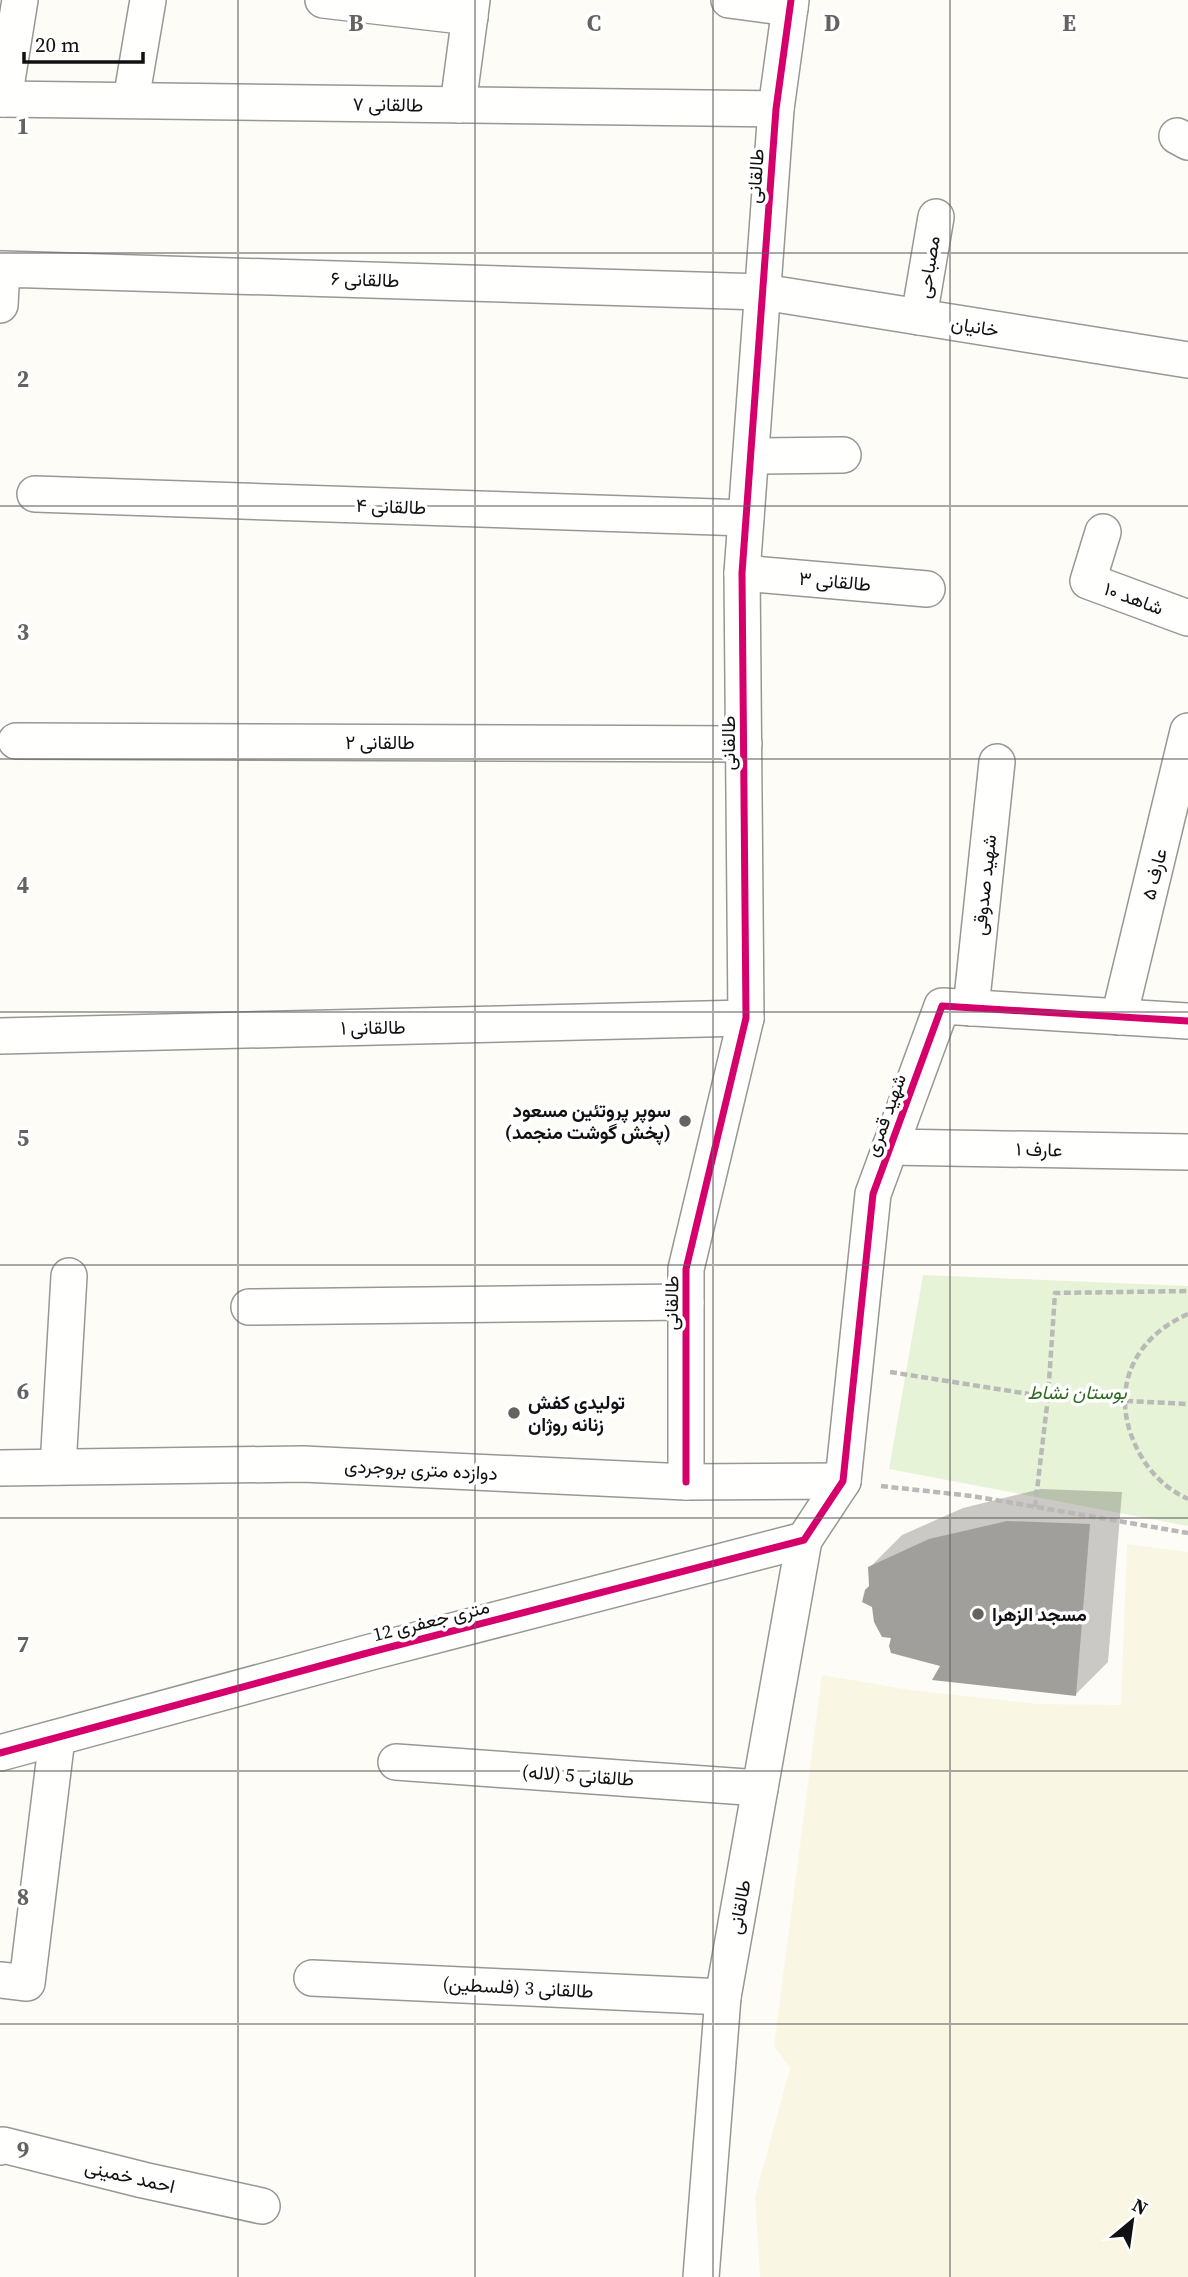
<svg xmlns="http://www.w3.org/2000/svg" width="1188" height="2277" viewBox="0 0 1188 2277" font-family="'Source Serif 4',Vazirmatn,serif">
  <rect width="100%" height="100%" fill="#fdfcf7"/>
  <!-- farmland -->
  <path fill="#f9f7e4" d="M1127,1544L1188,1552V2277H760L755,2197L790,2068L774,2046L822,1675L910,1690L1038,1704L1121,1705Z"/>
  <!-- green -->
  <path fill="#e7f3d7" d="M923,1275L1188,1286V1526L889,1469Z"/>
  <!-- shadow -->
  <path fill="#0003" d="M1041,1489L1122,1492L1108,1662L1075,1695L942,1665L893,1637L874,1606L870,1567L902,1535L963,1508Z"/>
  <!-- building -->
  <path fill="#a19f9c" d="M1007,1521L1090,1524L1076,1696L932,1680L940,1666L891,1653L889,1646L891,1638L882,1637L874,1622L872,1607L862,1602L865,1590L869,1586L868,1567L929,1539Z"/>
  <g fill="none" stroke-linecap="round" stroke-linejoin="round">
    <!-- street casing -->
    <g stroke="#979795" stroke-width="38">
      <g id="street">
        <path d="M323,0L470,17"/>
        <path d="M729,0L790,8"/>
        <path d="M0,99L776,109"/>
        <path d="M4,99L20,0"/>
        <path d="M131,100L148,0"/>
        <path d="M458,105L472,0"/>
        <path d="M1177,136L1188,142"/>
        <path d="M0,305L2,269L763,292L1188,360"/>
        <path d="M919,317L936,217"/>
        <path d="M751,456L843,455"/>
        <path d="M35,494L746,518"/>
        <path d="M1103,532L1088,581L1188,618"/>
        <path d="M742,573L927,589"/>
        <path d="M16,741L744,744"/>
        <path d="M971,1008L997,762"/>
        <path d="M1119,1017L1188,731"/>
        <path d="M0,1036L746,1018"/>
        <path d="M890,1147L1188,1152"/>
        <path d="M249,1307L686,1302"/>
        <path d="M58,1467L69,1276"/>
        <path d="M0,1468L303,1464L686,1482L843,1481"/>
        <path d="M686,1482V1269L746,1018L742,573L776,109L791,0"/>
        <path d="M0,1753L371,1652L804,1540L843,1481L873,1194L942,1006L1188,1021"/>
        <path d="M396,1762L760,1788"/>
        <path d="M312,1978L723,1997"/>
        <path d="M0,1980L27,1983L57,1738"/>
        <path d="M0,2147L3,2145L143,2180L262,2206"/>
        <path d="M701,2277L723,1997L804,1540"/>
      </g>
    </g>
    <!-- path -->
    <g stroke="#b9b9b8" stroke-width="4.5" stroke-dasharray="7 3.5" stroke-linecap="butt">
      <path d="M1188,1314C1127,1341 1108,1399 1141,1456C1152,1475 1168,1490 1188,1499"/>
      <path d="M890,1372L1048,1397L1055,1293L1188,1291"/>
      <path d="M881,1486L972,1496L1188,1533"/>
      <path d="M1035,1507L1048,1397L1188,1404"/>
    </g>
    <!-- street -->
    <use href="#street" stroke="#fffffe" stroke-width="35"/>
    <!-- cycleway casing -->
    <g stroke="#fff" stroke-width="11">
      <g id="cycleway">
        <path d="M686,1482V1269L746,1018L742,573L776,109L791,0"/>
        <path d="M0,1753L371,1652L804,1540L843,1481L873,1194L942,1006L1188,1021"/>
      </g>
    </g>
    <!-- cycleway -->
    <use href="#cycleway" stroke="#d6006c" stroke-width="7"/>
  </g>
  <!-- grid -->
  <path fill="none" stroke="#646362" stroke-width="2" stroke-opacity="0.55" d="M238,0V2277M475,0V2277M713,0V2277M950,0V2277M0,253H1188M0,506H1188M0,759H1188M0,1012H1188M0,1265H1188M0,1518H1188M0,1771H1188M0,2024H1188"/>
  <!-- markers -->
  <g fill="#646362" stroke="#fff" stroke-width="2.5">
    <circle cx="685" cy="1121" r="7"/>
    <circle cx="514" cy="1413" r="7"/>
    <circle cx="978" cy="1614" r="7"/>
  </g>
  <g text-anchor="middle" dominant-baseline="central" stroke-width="7" stroke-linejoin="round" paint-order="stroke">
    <!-- street labels -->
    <g font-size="19" fill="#111" stroke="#fff">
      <text transform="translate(388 104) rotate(1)">طالقانی ۷</text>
      <text transform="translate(755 176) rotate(-86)">طالقانی</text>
      <text transform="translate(928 267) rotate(-81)">مصباحی</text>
      <text transform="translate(365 279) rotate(2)">طالقانی ۶</text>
      <text transform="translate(975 326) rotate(9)">خانیان</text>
      <text transform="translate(391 506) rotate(2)">طالقانی ۴</text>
      <text transform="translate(835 581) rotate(5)">طالقانی ۳</text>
      <text transform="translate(1134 598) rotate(20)">شاهد ۱۰</text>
      <text x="380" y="742">طالقانی ۲</text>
      <text transform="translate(728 743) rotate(-90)">طالقانی</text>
      <text transform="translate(1154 874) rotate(-76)">عارف ۵</text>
      <text transform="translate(984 885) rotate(-84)">شهید صدوقی</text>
      <text transform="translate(373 1027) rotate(-1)">طالقانی ۱</text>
      <text transform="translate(885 1115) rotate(-70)">شهید قمری</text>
      <text transform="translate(1039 1149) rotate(1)">عارف ۱</text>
      <text transform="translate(671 1303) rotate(-89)">طالقانی</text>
      <text transform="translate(421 1469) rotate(3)">دوازده متری بروجردی</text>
      <text transform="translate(431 1620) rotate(-14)">12 متری جعفری</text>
      <text transform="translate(578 1775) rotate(4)">طالقانی 5 (لاله)</text>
      <text transform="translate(739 1907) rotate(-80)">طالقانی</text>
      <text transform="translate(518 1987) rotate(3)">طالقانی 3 (فلسطین)</text>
      <text transform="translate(130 2176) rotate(13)">احمد خمینی</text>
    </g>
    <!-- poi labels -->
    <g font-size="19" font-weight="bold" fill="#111" stroke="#fff" text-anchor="start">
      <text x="671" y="1110" text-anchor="end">سوپر پروتئین مسعود<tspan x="671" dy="22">(پخش گوشت منجمد)</tspan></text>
      <text x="528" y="1402">تولیدی کفش<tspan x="528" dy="22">زنانه روژان</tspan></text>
      <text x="992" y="1614">مسجد الزهرا</text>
    </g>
    <!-- park labels -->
    <g font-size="19" font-style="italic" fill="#2f6b1f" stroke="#fff">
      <text x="1077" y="1392">بوستان نشاط</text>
    </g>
  </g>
  <g font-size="23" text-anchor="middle" font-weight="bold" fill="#646362" stroke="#fff" stroke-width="7" stroke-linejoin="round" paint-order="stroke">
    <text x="356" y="31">B</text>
    <text x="594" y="31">C</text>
    <text x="832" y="31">D</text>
    <text x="1069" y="31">E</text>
    <text x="23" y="134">1</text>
    <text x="23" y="387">2</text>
    <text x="23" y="640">3</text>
    <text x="23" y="893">4</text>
    <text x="23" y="1146">5</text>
    <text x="23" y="1399">6</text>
    <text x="23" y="1652">7</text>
    <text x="23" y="1905">8</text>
    <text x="23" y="2158">9</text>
  </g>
  <!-- north arrow -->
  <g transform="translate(1132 2221) rotate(29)" stroke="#ffffff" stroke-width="5" paint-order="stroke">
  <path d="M0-5L12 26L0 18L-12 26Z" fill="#111111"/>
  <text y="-10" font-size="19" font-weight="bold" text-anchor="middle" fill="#111111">N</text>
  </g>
  <!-- scale -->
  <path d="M24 52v10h119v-10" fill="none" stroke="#111111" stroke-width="3.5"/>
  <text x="35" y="52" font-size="21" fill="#111111" stroke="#ffffff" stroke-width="5" paint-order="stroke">20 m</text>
</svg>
